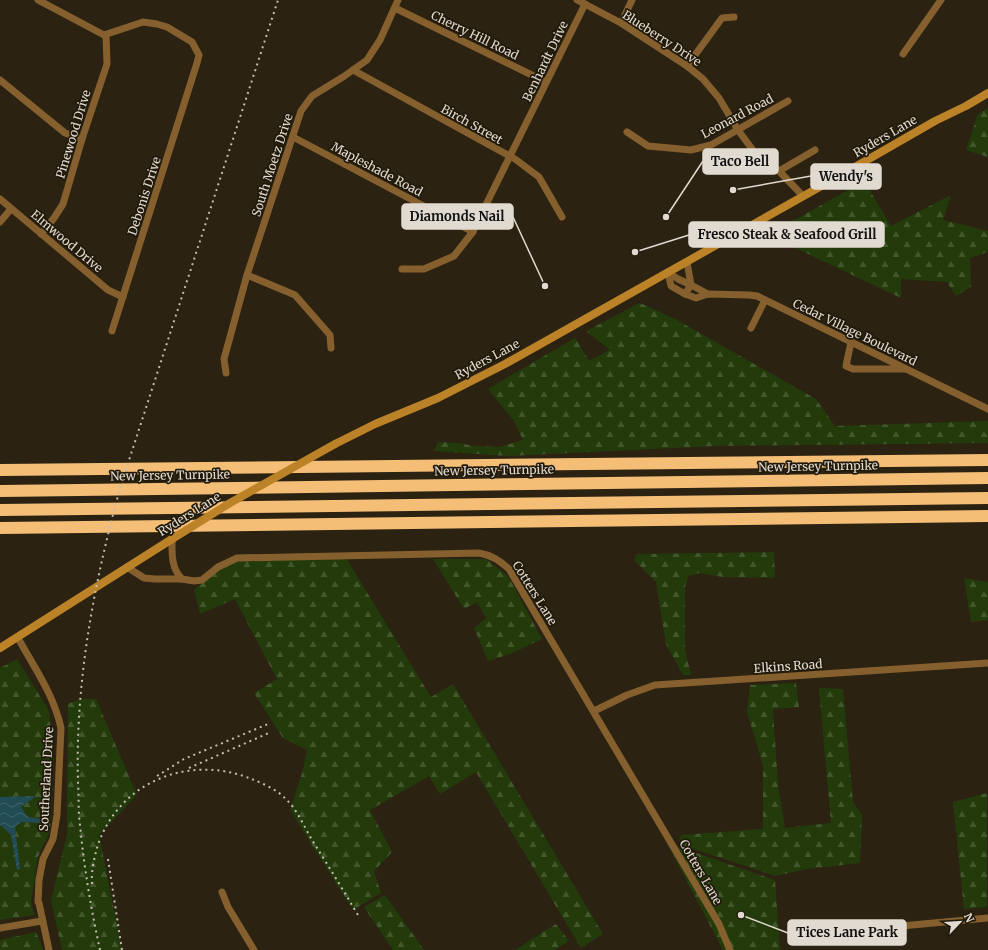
<svg xmlns="http://www.w3.org/2000/svg" width="988" height="950" viewBox="0 0 988 950" font-family="Merriweather,serif">
  <defs>
    <pattern id="forest-firs" width="22" height="20" patternUnits="userSpaceOnUse"><rect width="22" height="20" fill="#233b0a"/><path d="M5 1l3.5 6h-7zM16 11l3.5 6h-7z" fill="#43572d"/></pattern>
    <pattern id="water-waves" width="16" height="10" patternUnits="userSpaceOnUse"><rect width="16" height="10" fill="#214c53"/><path d="M0 5q4-4 8 0t8 0" fill="none" stroke="#41656b"/></pattern>
  </defs>
  <rect width="100%" height="100%" fill="#2b2212"/>
  <!-- forest -->
  <g fill="url(#forest-firs)">
    <path d="M988,108V157L966,150L978,114Z"/>
    <path d="M864,181L891,226L951,195L943,220L988,231V252L970,258L971,287L956,296L947,282L901,279V298L768,235Z"/>
    <path d="M640,303L675,319L816,399L835,426L988,421V443L714,446L508,456L434,451L438,442L460,443L473,446L499,447L523,440L514,421L488,389L575,338L589,361L610,350L586,331Z"/>
    <path d="M774,552L775,578L723,577L699,573L688,576L685,587V650L691,675H683L666,644L656,582L634,560L637,554Z"/>
    <path d="M346,558L431,697L453,684L603,934L581,948L476,772L440,794L429,776L370,810L392,852L374,871L381,893L353,910L290,810L303,770L307,750L283,738L254,693L277,679L235,599L200,614L194,590L230,559Z"/>
    <path d="M433,559H486L508,576L542,639L510,654L488,661L474,628L486,618L477,602L464,609Z"/>
    <path d="M964,578L988,582V620L971,622Z"/>
    <path d="M17,659L49,711L53,753L50,831L38,857L31,901L34,915L0,920V825L11,835L17,869H20L15,827L21,822L42,823L43,820L28,817L21,807L35,796L0,797V668Z"/>
    <path d="M796,683L799,707L773,709L778,785L785,828L831,823L819,688L843,689L853,802L862,815L860,863L807,869L775,876L679,844L681,835L763,829V765L747,712L750,685Z"/>
    <path d="M80,699H96L137,795L99,835L122,950H62L51,900L67,835L68,704Z"/>
    <path d="M987,793V907L964,909L953,802Z"/>
    <path d="M667,843L775,880L780,950H723Z"/>
    <path d="M385,895L424,950H393L364,907Z"/>
    <path d="M556,924L569,941L554,950H515Z"/>
    <path d="M36,932L43,950H0V940Z"/>
  </g>
  <!-- water -->
  <path fill="url(#water-waves)" d="M36,796L21,807L28,817L43,819L42,823L21,822L15,827L20,869L17,870L11,835L0,825V797Z"/>
  <g fill="none" stroke-linecap="round" stroke-linejoin="round">
    <!-- street -->
    <g stroke="#85602e" stroke-width="7">
      <path d="M38,0L104,35L143,22L157,24L167,27L192,42L199,55L197,63L112,331"/>
      <path d="M577,0L621,23L687,66L703,79L719,98L738,130L755,153L779,171L803,196"/>
      <path d="M395,8L546,82"/>
      <path d="M621,23L632,0"/>
      <path d="M903,54L941,0"/>
      <path d="M687,66L722,18L734,17"/>
      <path d="M353,70L515,159L539,177L562,217"/>
      <path d="M0,80L65,133L82,139"/>
      <path d="M627,132L648,146L691,150L711,145L788,101"/>
      <path d="M293,137L473,232"/>
      <path d="M779,171L815,150"/>
      <path d="M0,199L108,290L123,297"/>
      <path d="M0,222L11,209"/>
      <path d="M41,234L54,218L63,204L82,139L107,64L106,35"/>
      <path d="M687,262L691,285L708,294"/>
      <path d="M402,269H424L454,256L472,233L585,4"/>
      <path d="M668,272L671,286L685,294L696,298L708,294L749,295L757,296L988,409"/>
      <path d="M668,272L678,279L691,285L685,294"/>
      <path d="M247,275L295,295L330,335L331,348"/>
      <path d="M751,328L765,300"/>
      <path d="M851,342L846,366L853,369H905"/>
      <path d="M226,373L224,359L247,275L301,111L312,96L343,77L367,60L380,40L398,0"/>
      <path d="M172,539C172,554 171,568 182,579"/>
      <path d="M127,567L144,578L155,579H182L194,581L202,580L218,567L237,558L479,553C491,555 499,560 509,569L719,924L730,950"/>
      <path d="M18,638C34,667 54,695 61,728L57,815L53,839L43,859L39,880L38,902L39,903L49,950"/>
      <path d="M594,711L627,695L655,685L988,663"/>
      <path d="M222,892L228,907L254,950"/>
      <path d="M0,928L42,921"/>
      <path d="M858,930L988,918"/>
    </g>
    <!-- secondary -->
    <g stroke="#bc8228" stroke-width="8">
      <path d="M335,444L375,424L438,398L505,364L848,171L935,121L966,106L988,93"/>
      <path d="M0,648L172,539"/>
    </g>
    <!-- highway -->
    <g stroke="#f4be76" stroke-width="12">
      <path d="M0,470L988,460"/>
      <path d="M0,491L988,478"/>
      <path d="M0,510L988,498"/>
      <path d="M0,528L988,516"/>
    </g>
    <!-- rail -->
    <g stroke="#c3bdb2" stroke-width="2" stroke-dasharray="2 4" stroke-linecap="butt">
      <path d="M189,768L271,732"/>
      <path d="M157,776L184,759L268,724"/>
      <path d="M108,859L122,950"/>
      <path d="M92,884C91,872 94,859 97,848C117,783 187,754 249,778C262,783 276,789 286,799C297,810 304,826 312,840C328,865 343,890 358,915"/>
      <path d="M100,950C91,909 84,867 80,825C78,811 79,797 78,783C75,682 94,582 121,485L278,0"/>
    </g>
    <!-- secondary-bridge -->
    <path stroke="#bc8228" stroke-width="8" d="M172,539L230,503L335,444"/>
  </g>
  <g text-anchor="middle" dominant-baseline="central" stroke-width="3.5" stroke-linejoin="round" paint-order="stroke">
    <!-- street labels -->
    <g font-size="12" fill="#e0dad0" stroke="#211909">
      <text transform="translate(475 35) rotate(26)">Cherry Hill Road</text>
      <text transform="translate(662 38) rotate(33)">Blueberry Drive</text>
      <text transform="translate(545 61) rotate(-64)">Benhardt Drive</text>
      <text transform="translate(737 116) rotate(-28)">Leonard Road</text>
      <text transform="translate(472 124) rotate(29)">Birch Street</text>
      <text transform="translate(73 134) rotate(-73)">Pinewood Drive</text>
      <text transform="translate(885 136) rotate(-30)">Ryders Lane</text>
      <text transform="translate(272 165) rotate(-72)">South Moetz Drive</text>
      <text transform="translate(377 169) rotate(28)">Mapleshade Road</text>
      <text transform="translate(144 196) rotate(-72)">Debonis Drive</text>
      <text transform="translate(67 241) rotate(40)">Elmwood Drive</text>
      <text transform="translate(855 332) rotate(26)">Cedar Village Boulevard</text>
      <text transform="translate(487 359) rotate(-28)">Ryders Lane</text>
      <text transform="translate(818 466) rotate(-1)">New Jersey Turnpike</text>
      <text transform="translate(494 470) rotate(-1)">New Jersey Turnpike</text>
      <text transform="translate(170 475) rotate(-1)">New Jersey Turnpike</text>
      <text transform="translate(189 514) rotate(-32)">Ryders Lane</text>
      <text transform="translate(535 593) rotate(58)">Cotters Lane</text>
      <text transform="translate(788 666) rotate(-4)">Elkins Road</text>
      <text transform="translate(46 779) rotate(-87)">Southerland Drive</text>
      <text transform="translate(701 872) rotate(60)">Cotters Lane</text>
    </g>
  </g>
  <!-- callouts -->
  <path fill="none" stroke="#e0dad0" stroke-width="1.5" d="M666 217L703 161M733 190L811 176M545 286L513 217M635 252L689 235M741 915L788 933"/>
  <g fill="#e0dad0" stroke="#211909" stroke-width="1.5">
    <circle cx="666" cy="217" r="4"/>
    <circle cx="733" cy="190" r="4"/>
    <circle cx="545" cy="286" r="4"/>
    <circle cx="635" cy="252" r="4"/>
    <circle cx="741" cy="915" r="4"/>
  </g>
  <g fill="#e0dad0" stroke="#e0dad0" stroke-width="1.5">
    <rect x="703" y="149" width="75" height="25" rx="4"/>
    <rect x="811" y="164" width="70" height="25" rx="4"/>
    <rect x="402" y="204" width="111" height="25" rx="4"/>
    <rect x="689" y="222" width="195" height="25" rx="4"/>
    <rect x="788" y="920" width="118" height="25" rx="4"/>
  </g>
  <g font-size="13" text-anchor="middle" font-weight="bold" fill="#111">
    <text x="740" y="166">Taco Bell</text>
    <text x="846" y="181">Wendy's</text>
    <text x="457" y="221">Diamonds Nail</text>
    <text x="787" y="239">Fresco Steak &amp; Seafood Grill</text>
    <text x="847" y="937">Tices Lane Park</text>
  </g>
  <!-- north arrow -->
  <g transform="translate(960 922) rotate(65)" stroke="#211909" stroke-width="3" paint-order="stroke">
  <path d="M0-3L7 15L0 10L-7 15Z" fill="#e0dad0"/>
  <text y="-6" font-size="11" font-weight="bold" text-anchor="middle" fill="#e0dad0">N</text>
  </g>
</svg>
